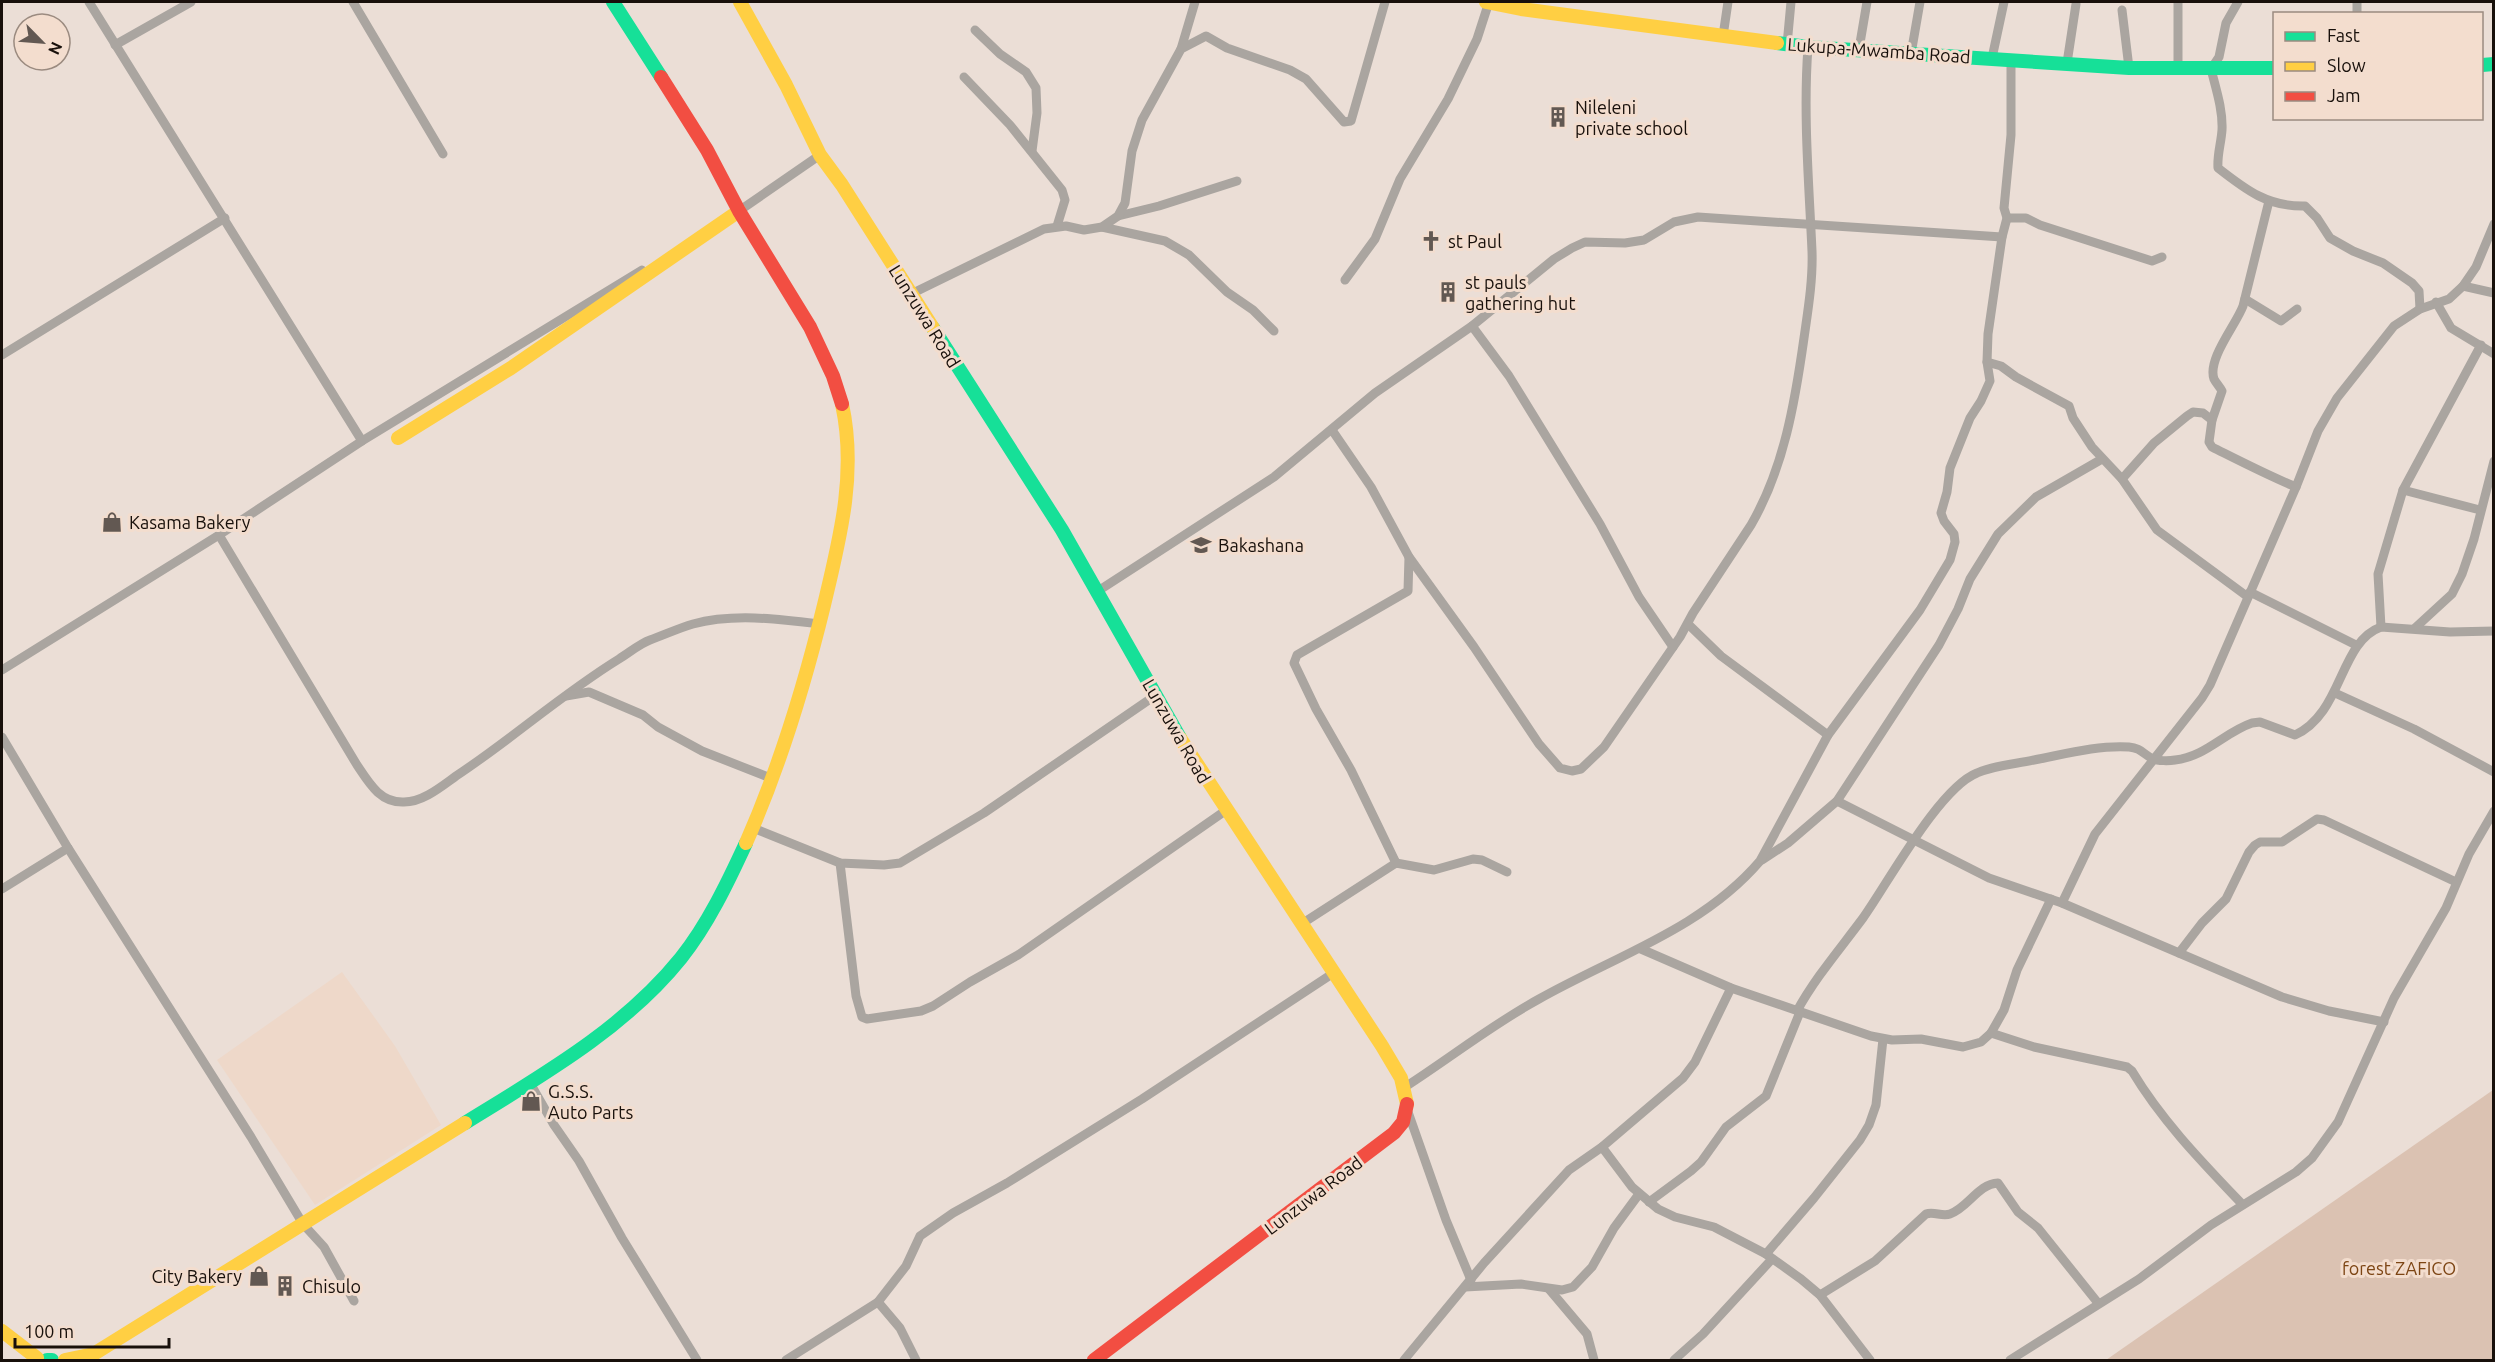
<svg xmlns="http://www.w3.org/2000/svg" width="2495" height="1362" viewBox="0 0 2495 1362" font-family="Ubuntu,sans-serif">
  <rect width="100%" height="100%" fill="#ebded6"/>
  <!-- built -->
  <path fill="#eed8c9" d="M342,972L395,1046L441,1125L315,1205L217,1060Z"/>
  <!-- green -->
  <path fill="#dbc2b2" d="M2493,1090V1360H2106Z"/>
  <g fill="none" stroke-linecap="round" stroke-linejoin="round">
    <!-- street -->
    <g stroke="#aaa5a0" stroke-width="9">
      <path d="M89,2L362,441"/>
      <path d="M353,2L443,154"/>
      <path d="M2178,2V68"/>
      <path d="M2238,2L2226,23L2219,57L2211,69C2216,89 2223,110 2222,130C2221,144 2217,155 2218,168C2246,190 2268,207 2305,206L2317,218L2330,238L2353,251L2383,263L2412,283L2419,291L2420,309"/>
      <path d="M2122,10L2129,68"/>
      <path d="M2357,14V2"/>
      <path d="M975,30L1000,54L1026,72L1036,88L1037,113L1032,151"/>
      <path d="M1723,36L1728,2"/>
      <path d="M115,45L191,2"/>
      <path d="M1787,45L1791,2"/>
      <path d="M1181,49L1195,2"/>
      <path d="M1859,49L1867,2"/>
      <path d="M1911,54L1920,2"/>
      <path d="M1992,58L2004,2"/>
      <path d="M2067,63L2076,4"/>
      <path d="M964,77L1010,125L1062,190L1065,200L1057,226"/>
      <path d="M2269,201L2243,306C2236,325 2207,359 2214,379C2216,383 2220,387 2222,391L2212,420L2209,442L2212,447C2240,461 2267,475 2296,487"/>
      <path d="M736,213L820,155"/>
      <path d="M1118,216L1159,206L1237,181"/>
      <path d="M2007,218H2026L2040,225L2152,261L2162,257"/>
      <path d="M1102,227L1165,241L1189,255L1227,292L1253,310L1274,331"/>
      <path d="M1345,280L1375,239L1400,179L1448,99L1477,39L1489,2"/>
      <path d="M2463,286L2494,293"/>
      <path d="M911,294L1044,229L1066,226L1084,230L1102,227L1118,216L1125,203L1132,151L1142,120L1181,49L1206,36L1227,48L1290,70L1306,79L1344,122L1351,121L1385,2"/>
      <path d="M2245,299L2281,321L2297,309"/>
      <path d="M2436,302L2451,328L2494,354"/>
      <path d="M1472,326L1509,376L1600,524L1639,597L1673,647"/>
      <path d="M2,355L225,218"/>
      <path d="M1987,362L2001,366L2016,377L2069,406L2073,418L2092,447L2122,479L2157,530L2248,597"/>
      <path d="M1332,430L1371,487L1409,557L1474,647L1539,744L1560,768L1572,771L1581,769L1604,747L1680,637L1693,613L1751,525C1784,468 1795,402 1804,338C1808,310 1813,280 1812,251C1809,184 1803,114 1808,47"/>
      <path d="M2122,479L2154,443L2187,416L2193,412L2203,413L2212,420"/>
      <path d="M2403,490L2480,510"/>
      <path d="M219,535L357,765C369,783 380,803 404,802C423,802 442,786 456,776C512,739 562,694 619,659C629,653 639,644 650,640C664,635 679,628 693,624C733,613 779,619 820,624"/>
      <path d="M1098,591L1274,477L1375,393L1472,326L1554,259L1572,248L1585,242L1625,243L1644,240L1674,222L1698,217L2002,237"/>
      <path d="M2250,592L2356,645"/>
      <path d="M1688,624L1721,656L1828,735"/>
      <path d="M2381,627L2378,574L2403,490L2481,345"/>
      <path d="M2415,628L2452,594L2462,574L2474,539L2494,461"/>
      <path d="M2,670L219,535L362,441L642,270"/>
      <path d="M2335,693L2414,729L2494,772"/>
      <path d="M566,696L589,692L643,715L658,727L702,751L773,779"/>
      <path d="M2,737L68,848L251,1137L303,1224L324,1247L354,1301"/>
      <path d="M1837,801L1989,878L2062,903L2282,997L2329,1011L2384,1022"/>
      <path d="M753,828L840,863L884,865L900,863L984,813L1156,695"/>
      <path d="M1762,860L1788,843L1837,801L1939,645L1958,609L1970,579L1998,534L2036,497L2102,459"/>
      <path d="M840,863L856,996L862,1017L867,1019L921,1011L933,1006L970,982L1018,955L1225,811"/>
      <path d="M1396,863L1351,770L1316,709L1294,663L1297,655L1408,591L1409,557"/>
      <path d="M2,889L68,848"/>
      <path d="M2062,903L2095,834L2202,698L2210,685L2296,487L2318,431L2337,398L2394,326L2420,309L2449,299L2463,286L2476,267L2494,224"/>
      <path d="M1303,923L1396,863L1434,870L1473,859L1482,860L1507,872"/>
      <path d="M1641,949L1731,988L1871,1036L1892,1040L1921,1039L1963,1047L1981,1042L1991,1033L2004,1010L2017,970L2051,899"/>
      <path d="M2179,953L2202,923L2226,899L2249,852L2255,845L2260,842H2282L2317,819L2324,820L2456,882"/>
      <path d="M1797,1011C1815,978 1840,949 1863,918C1888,883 1939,788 1977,773C1995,765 2016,764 2034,760C2065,754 2098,745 2129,747C2141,748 2143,754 2153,759C2158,761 2169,761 2175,760C2205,757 2225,732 2252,723L2260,722L2295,735C2343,713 2339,642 2381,627L2450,632L2494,631"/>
      <path d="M1991,1033L2034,1047L2127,1067L2132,1071C2162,1121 2202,1162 2242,1204"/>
      <path d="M530,1083L554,1125L579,1161L622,1238L697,1360"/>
      <path d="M1405,1087C1450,1058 1493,1024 1539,999C1615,956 1702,929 1760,861L1828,735L1920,610L1950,560L1955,542L1954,534L1944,521L1941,513L1947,492L1950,468L1970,418L1981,401L1990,381L1987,362L1988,334L2002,237L2007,218L2004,208L2011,135V59"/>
      <path d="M1408,1112L1446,1220L1471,1280"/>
      <path d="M1602,1147L1632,1187L1658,1209L1675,1217L1714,1227L1766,1254L1801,1279L1820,1295L1870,1360"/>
      <path d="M1649,1202L1691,1171L1701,1162L1726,1127L1766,1096L1800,1012"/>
      <path d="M1766,1254L1814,1198L1860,1140L1869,1125L1876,1105L1883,1039"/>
      <path d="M1465,1287L1521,1284L1562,1290L1573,1287L1592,1267L1614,1228L1639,1194"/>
      <path d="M1549,1289L1587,1334L1594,1360"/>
      <path d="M1820,1295L1875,1261L1926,1214C1934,1211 1942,1217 1950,1214C1968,1208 1978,1184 1998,1183L2018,1212L2038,1228L2098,1303"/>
      <path d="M878,1302L900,1328L916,1360"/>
      <path d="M786,1360L878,1302L906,1266L920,1236L953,1213L1007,1183L1142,1099L1335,972"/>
      <path d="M1404,1360L1484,1263L1569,1170L1602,1147L1683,1078L1695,1062L1731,988"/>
      <path d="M1674,1360L1703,1334L1772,1259"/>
      <path d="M2010,1360L2139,1279L2211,1225L2296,1172L2312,1158L2338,1122L2394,998L2446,908L2469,854L2494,811"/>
    </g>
    <!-- fast -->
    <g stroke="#16e098" stroke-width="14">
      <path d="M613,2L661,77"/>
      <path d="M1777,43L1808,47L2129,68H2274"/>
      <path d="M2482,65L2494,64"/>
      <path d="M933,328L1062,530L1180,738"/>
      <path d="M465,1123C541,1076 624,1029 681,958C708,924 728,882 746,843"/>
      <path d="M47,1360H52"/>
    </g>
    <!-- slow -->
    <g stroke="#ffcf43" stroke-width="14">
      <path d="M740,2L786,85L820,155L842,185L933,328"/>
      <path d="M1486,2L1521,9L1777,43"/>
      <path d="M398,438L511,368L739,211"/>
      <path d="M1180,738L1382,1046L1401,1078L1407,1104"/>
      <path d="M746,843C780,766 804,687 824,605C840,538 857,473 842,404"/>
      <path d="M2,1331L37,1358"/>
      <path d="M65,1360L89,1355"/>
      <path d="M84,1360L465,1123"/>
    </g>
    <!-- jam -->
    <g stroke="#f24e42" stroke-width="14">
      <path d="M661,77L707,150L739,211L810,327L833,376L842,404"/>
      <path d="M1094,1360L1394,1133L1403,1122L1407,1104"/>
    </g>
  </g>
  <!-- icons -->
  <defs>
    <g id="building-bare" transform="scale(1.62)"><path d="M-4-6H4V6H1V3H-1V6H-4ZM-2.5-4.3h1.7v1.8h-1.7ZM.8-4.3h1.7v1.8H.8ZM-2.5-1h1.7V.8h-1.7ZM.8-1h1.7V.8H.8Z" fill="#625852" stroke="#f3ddce" stroke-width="2.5" paint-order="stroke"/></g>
    <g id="church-bare" transform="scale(1.62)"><path d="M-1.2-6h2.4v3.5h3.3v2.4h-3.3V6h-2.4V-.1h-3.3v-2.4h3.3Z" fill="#625852" stroke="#f3ddce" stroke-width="2.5" paint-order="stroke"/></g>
    <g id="shop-bare" transform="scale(1.62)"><path d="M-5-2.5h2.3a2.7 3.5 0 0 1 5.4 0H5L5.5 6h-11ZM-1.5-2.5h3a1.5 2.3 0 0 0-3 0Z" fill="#625852" stroke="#f3ddce" stroke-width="2.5" paint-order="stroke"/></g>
    <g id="school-bare" transform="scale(1.62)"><path d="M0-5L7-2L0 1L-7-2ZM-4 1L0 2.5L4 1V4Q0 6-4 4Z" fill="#625852" stroke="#f3ddce" stroke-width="2.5" paint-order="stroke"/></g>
  </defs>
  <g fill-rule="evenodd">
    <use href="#building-bare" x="1558" y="117"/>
    <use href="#church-bare" x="1431" y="241"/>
    <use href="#building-bare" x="1448" y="292"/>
    <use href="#shop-bare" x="112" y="522"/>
    <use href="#school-bare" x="1201" y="545"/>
    <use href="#shop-bare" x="531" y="1101"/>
    <use href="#shop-bare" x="259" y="1276"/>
    <use href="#building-bare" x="285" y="1286"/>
  </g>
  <g text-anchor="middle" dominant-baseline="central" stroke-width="6" stroke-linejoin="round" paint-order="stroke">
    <!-- street labels -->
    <g font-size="18" fill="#18100b" stroke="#f3ddce">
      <text transform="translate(1879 50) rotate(4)">Lukupa-Mwamba Road</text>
      <text transform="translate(925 316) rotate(58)">Lunzuwa Road</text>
      <text transform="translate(1177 731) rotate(60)">Lunzuwa Road</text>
      <text transform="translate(1313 1195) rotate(-37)">Lunzuwa Road</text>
    </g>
    <!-- poi labels -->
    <g font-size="18" fill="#18100b" stroke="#f3ddce" text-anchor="start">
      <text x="1575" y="107">Nileleni<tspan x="1575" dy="21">private school</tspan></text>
      <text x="1448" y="241">st Paul</text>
      <text x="1465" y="282">st pauls<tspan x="1465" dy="21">gathering hut</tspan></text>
      <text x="129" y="522">Kasama Bakery</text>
      <text x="1218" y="545">Bakashana</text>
      <text x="548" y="1091">G.S.S.<tspan x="548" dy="21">Auto Parts</tspan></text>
      <text x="242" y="1276" text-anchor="end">City Bakery</text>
      <text x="302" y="1286">Chisulo</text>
    </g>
    <!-- park labels -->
    <g font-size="18" fill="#7d4514" stroke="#f3ddce">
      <text x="2399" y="1268">forest ZAFICO</text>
    </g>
  </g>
  <!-- border -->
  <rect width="2495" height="1362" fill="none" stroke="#18100b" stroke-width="6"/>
  <!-- legend -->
  <rect x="2273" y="12" width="210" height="108" fill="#f3ddce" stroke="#9b8b80" stroke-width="1.5"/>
  <rect x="2285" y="32" width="30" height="9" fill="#16e098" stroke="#9b8b80" stroke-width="1.5"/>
  <text x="2327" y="42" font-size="18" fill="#18100b">Fast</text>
  <rect x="2285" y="62" width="30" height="9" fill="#ffcf43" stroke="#9b8b80" stroke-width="1.5"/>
  <text x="2327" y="72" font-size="18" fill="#18100b">Slow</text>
  <rect x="2285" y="92" width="30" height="9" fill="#f24e42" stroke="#9b8b80" stroke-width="1.5"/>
  <text x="2327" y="102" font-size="18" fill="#18100b">Jam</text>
  <!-- north arrow -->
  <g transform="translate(42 42) rotate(115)"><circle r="28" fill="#f3ddce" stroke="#9b8b80" stroke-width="1.5"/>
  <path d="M0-4.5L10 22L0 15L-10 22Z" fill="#625852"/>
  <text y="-9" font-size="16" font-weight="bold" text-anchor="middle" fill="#18100b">N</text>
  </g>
  <!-- scale -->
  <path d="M15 1338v9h154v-9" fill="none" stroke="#18100b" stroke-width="3"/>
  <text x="24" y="1338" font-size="18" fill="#18100b" stroke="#f3ddce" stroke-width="4.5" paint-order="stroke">100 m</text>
</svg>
